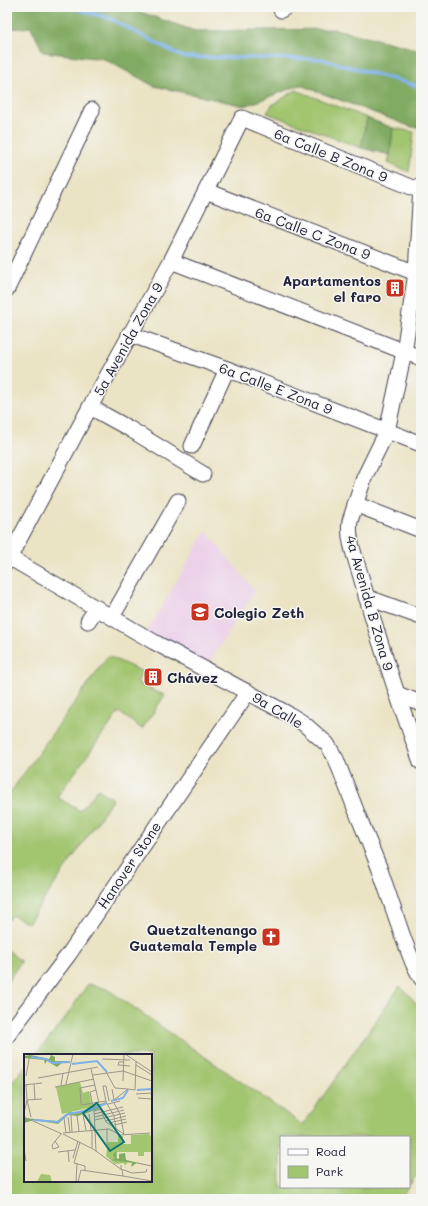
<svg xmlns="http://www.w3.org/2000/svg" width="428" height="1206" viewBox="0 0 428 1206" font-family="Mali,sans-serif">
  <rect width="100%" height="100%" fill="#f6f6f2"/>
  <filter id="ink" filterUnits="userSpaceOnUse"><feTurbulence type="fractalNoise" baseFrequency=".025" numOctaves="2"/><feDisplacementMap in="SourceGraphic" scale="8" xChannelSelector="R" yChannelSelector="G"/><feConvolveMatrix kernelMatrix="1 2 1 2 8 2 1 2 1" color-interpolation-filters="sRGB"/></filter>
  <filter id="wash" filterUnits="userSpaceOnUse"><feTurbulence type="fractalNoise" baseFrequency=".012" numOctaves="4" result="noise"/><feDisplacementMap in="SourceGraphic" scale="16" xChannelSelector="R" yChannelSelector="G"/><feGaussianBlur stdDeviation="0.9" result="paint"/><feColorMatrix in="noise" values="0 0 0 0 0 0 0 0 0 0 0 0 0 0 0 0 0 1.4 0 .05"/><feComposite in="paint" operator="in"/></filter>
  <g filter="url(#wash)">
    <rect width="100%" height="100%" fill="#eae3c4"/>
    <!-- built -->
    <path fill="#ecd1e9" d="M206,531L255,591L207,666L146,633Z"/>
    <!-- green -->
    <g fill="#a2c56f" stroke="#627455">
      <path d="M296,90L367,118L361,148L267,113L272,105Z"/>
      <path d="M393,128L414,132L409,172L388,163L390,155Z"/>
      <path d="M108,656L143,672L137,682L156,692L165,695L142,729L119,712L57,797L80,811L98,789L113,799L28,923L12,915L7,921V797Z"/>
      <path d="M7,949L21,962L7,982Z"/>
      <path d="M88,984L107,989L303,1125L400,986L421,1008V1168L409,1186V1137H281V1187H408L400,1199H7V1088L25,1067V1181H151V1055H35L61,1024Z"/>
    </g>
    <!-- forest -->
    <g fill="#81aa62" stroke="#52664e">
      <path d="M7,7H126L195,31L335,29L421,50V127H412L300,85L245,106L154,86L104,59L43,52L31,27L7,29Z"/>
      <path d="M367,118L393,128L390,155L361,148Z"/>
    </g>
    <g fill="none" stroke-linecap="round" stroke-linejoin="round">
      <!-- stream -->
      <path stroke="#7eb1eb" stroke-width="3.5" d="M69,7L109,18L183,57L321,59L421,87"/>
    </g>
  </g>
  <g filter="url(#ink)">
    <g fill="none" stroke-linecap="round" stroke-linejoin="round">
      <!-- minor casing -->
      <g stroke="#403f50" stroke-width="17">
        <g id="minor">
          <path d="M281,10L286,7"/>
          <path d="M421,186L416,273L404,352L387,431L364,478L350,521C347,539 356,559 361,577C378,640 399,701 421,762"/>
          <path d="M206,191L421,275"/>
          <path d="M171,261L421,358"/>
          <path d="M7,289L92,110"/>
          <path d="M129,334L227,369L421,444"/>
          <path d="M90,407L130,429L203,474"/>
          <path d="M192,446L227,369"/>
          <path d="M355,504L421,530"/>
          <path d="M7,556L154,642L290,715L303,723L327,744L336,759L357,813L379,867L404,940L413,963L421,978"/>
          <path d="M7,562L90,407L171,261L242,118L421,191"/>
          <path d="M366,597L421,617"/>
          <path d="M112,617L178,501"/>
          <path d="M88,621L97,608"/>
          <path d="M397,694L421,703"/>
          <path d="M7,1036L69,954L248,692"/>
        </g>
      </g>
      <!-- minor -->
      <use href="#minor" stroke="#fff" stroke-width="15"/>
    </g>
  </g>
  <!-- icons -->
  <defs>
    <g id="building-square" transform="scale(1)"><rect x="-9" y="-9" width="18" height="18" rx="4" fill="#c8321e" stroke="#f6f6f2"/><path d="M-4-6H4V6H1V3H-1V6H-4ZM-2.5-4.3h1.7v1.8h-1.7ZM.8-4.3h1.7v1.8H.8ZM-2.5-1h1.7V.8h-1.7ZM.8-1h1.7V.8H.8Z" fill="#fff"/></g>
    <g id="school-square" transform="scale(1)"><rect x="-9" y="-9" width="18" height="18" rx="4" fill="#c8321e" stroke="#f6f6f2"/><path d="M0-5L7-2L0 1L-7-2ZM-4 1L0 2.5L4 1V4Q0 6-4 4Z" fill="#fff"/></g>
    <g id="church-square" transform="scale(1)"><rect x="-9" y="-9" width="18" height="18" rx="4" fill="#c8321e" stroke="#f6f6f2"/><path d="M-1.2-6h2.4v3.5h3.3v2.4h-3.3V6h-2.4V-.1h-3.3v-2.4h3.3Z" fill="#fff"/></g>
  </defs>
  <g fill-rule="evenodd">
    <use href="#building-square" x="395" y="288"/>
    <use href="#school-square" x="200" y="612"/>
    <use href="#building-square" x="153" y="677"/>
    <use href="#church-square" x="271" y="937"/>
  </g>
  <g text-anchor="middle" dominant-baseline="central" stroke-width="3" stroke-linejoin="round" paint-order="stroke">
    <!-- street labels -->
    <g font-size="14" fill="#22223b" stroke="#f6f6f2">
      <text transform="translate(331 155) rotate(22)">6a Calle B Zona 9</text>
      <text transform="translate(313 233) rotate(21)">6a Calle C Zona 9</text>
      <text transform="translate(128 339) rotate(-61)">5a Avenida Zona 9</text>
      <text transform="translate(276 388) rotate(21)">6a Calle E Zona 9</text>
      <text transform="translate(370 603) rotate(74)">4a Avenida B Zona 9</text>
      <text transform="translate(278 710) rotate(31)">9a Calle</text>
      <text transform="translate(129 865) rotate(-56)">Hanover Stone</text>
    </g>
    <!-- poi labels -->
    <g font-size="14" font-weight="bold" fill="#22223b" stroke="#f6f6f2" text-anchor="end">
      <text x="381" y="280">Apartamentos<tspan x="381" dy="16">el faro</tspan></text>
      <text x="214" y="612" text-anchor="start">Colegio Zeth</text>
      <text x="167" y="677" text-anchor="start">Chávez</text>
      <text x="257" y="929">Quetzaltenango<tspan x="257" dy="16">Guatemala Temple</tspan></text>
    </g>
  </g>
  <!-- overview -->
  <g transform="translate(24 1054)">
    <rect width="128" height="128" fill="#eae3c4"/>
    <path d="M56,28L59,39L65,37L68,53L38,60L32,33ZM125,80L128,84V98H120V102H114V98H93V105L104,109L101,111L102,116L100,109L91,110L82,102L84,88H94V81L99,82V90H107V81ZM17,120L26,121L28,128H13Z" fill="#a2c56f"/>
    <path d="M7,1L25,5L27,1L31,3V7H46V9L39,8L33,13L23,7L21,10L20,6L0,4V2ZM82,48L74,55L54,62L44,61L34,70L10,66L0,69V64L33,67L45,58L51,59ZM92,97V104L95,105V100L101,99L102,106L124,111L113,109L107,113L108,109L87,106L91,105L89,101Z" fill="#81aa62"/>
    <path fill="none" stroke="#7eb1eb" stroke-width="2" d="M7,3L22,5L28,9L46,8M48,10L73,7L83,18M113,36L128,35M87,47L99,44L104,36M10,66L34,68L44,60L66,56L83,49"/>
    <path fill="none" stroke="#9a968d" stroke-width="1" d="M101,0L128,18M78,5L106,6M100,8H95L94,11L106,12M112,11L128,21M67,15L75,49M82,18L91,34L104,35M69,21L99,17L128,27M2,22L6,0M14,24L74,13M99,27L100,0M10,30L11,45M42,30L49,0M0,31L18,29M37,31L39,19M71,31L56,34L57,51L82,47M31,33L70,25M88,35L90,46L104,35L111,36L112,8M112,40L128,39M114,44L128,45M85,47L82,32H79L82,48L90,62L92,75M90,49L96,60L100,80M84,50L96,47M69,53L66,38L72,36M76,54L82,68L100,80M0,59L3,46L2,31M65,60L67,76M70,60L99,53M47,61L48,78M59,61L62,76M53,62L55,77M0,63L38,80M7,63L3,46L18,45M44,63L46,78M71,63L100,56M40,64L42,79M71,66L101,59M82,67L102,62M85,69L102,65M90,71L103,68M68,76V94M39,79L85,75L96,81L126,79M39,80L69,95L98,116L99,122L128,127M31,87L35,93L29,95L28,91L37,80M56,88L50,109L61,112V117M83,93V75M0,95L2,107M44,96L45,108M72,97L70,57L77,55M34,98L51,96M49,104L54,87M113,109L128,112M97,111V115L108,119L122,118L123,115M57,116L99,122M52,128L53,109M54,128L57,116"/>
    <path fill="#0f766e" fill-opacity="0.15" stroke="#0f766e" stroke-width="2" d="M73,49L100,88L86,97L59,59Z"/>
    <rect width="128" height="128" fill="none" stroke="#22223b" stroke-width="2"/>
  </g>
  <!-- margin -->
  <rect width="428" height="1206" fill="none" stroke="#f6f6f2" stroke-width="24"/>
  <!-- legend -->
  <rect x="280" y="1136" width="130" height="52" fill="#f6f6f2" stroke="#a1a1a9"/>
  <rect x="288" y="1149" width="20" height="6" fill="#ffffff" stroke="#a1a1a9"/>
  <text x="316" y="1156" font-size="12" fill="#22223b">Road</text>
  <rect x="288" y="1166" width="20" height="12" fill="#a2c56f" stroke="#a1a1a9"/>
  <text x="316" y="1176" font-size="12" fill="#22223b">Park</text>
</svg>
